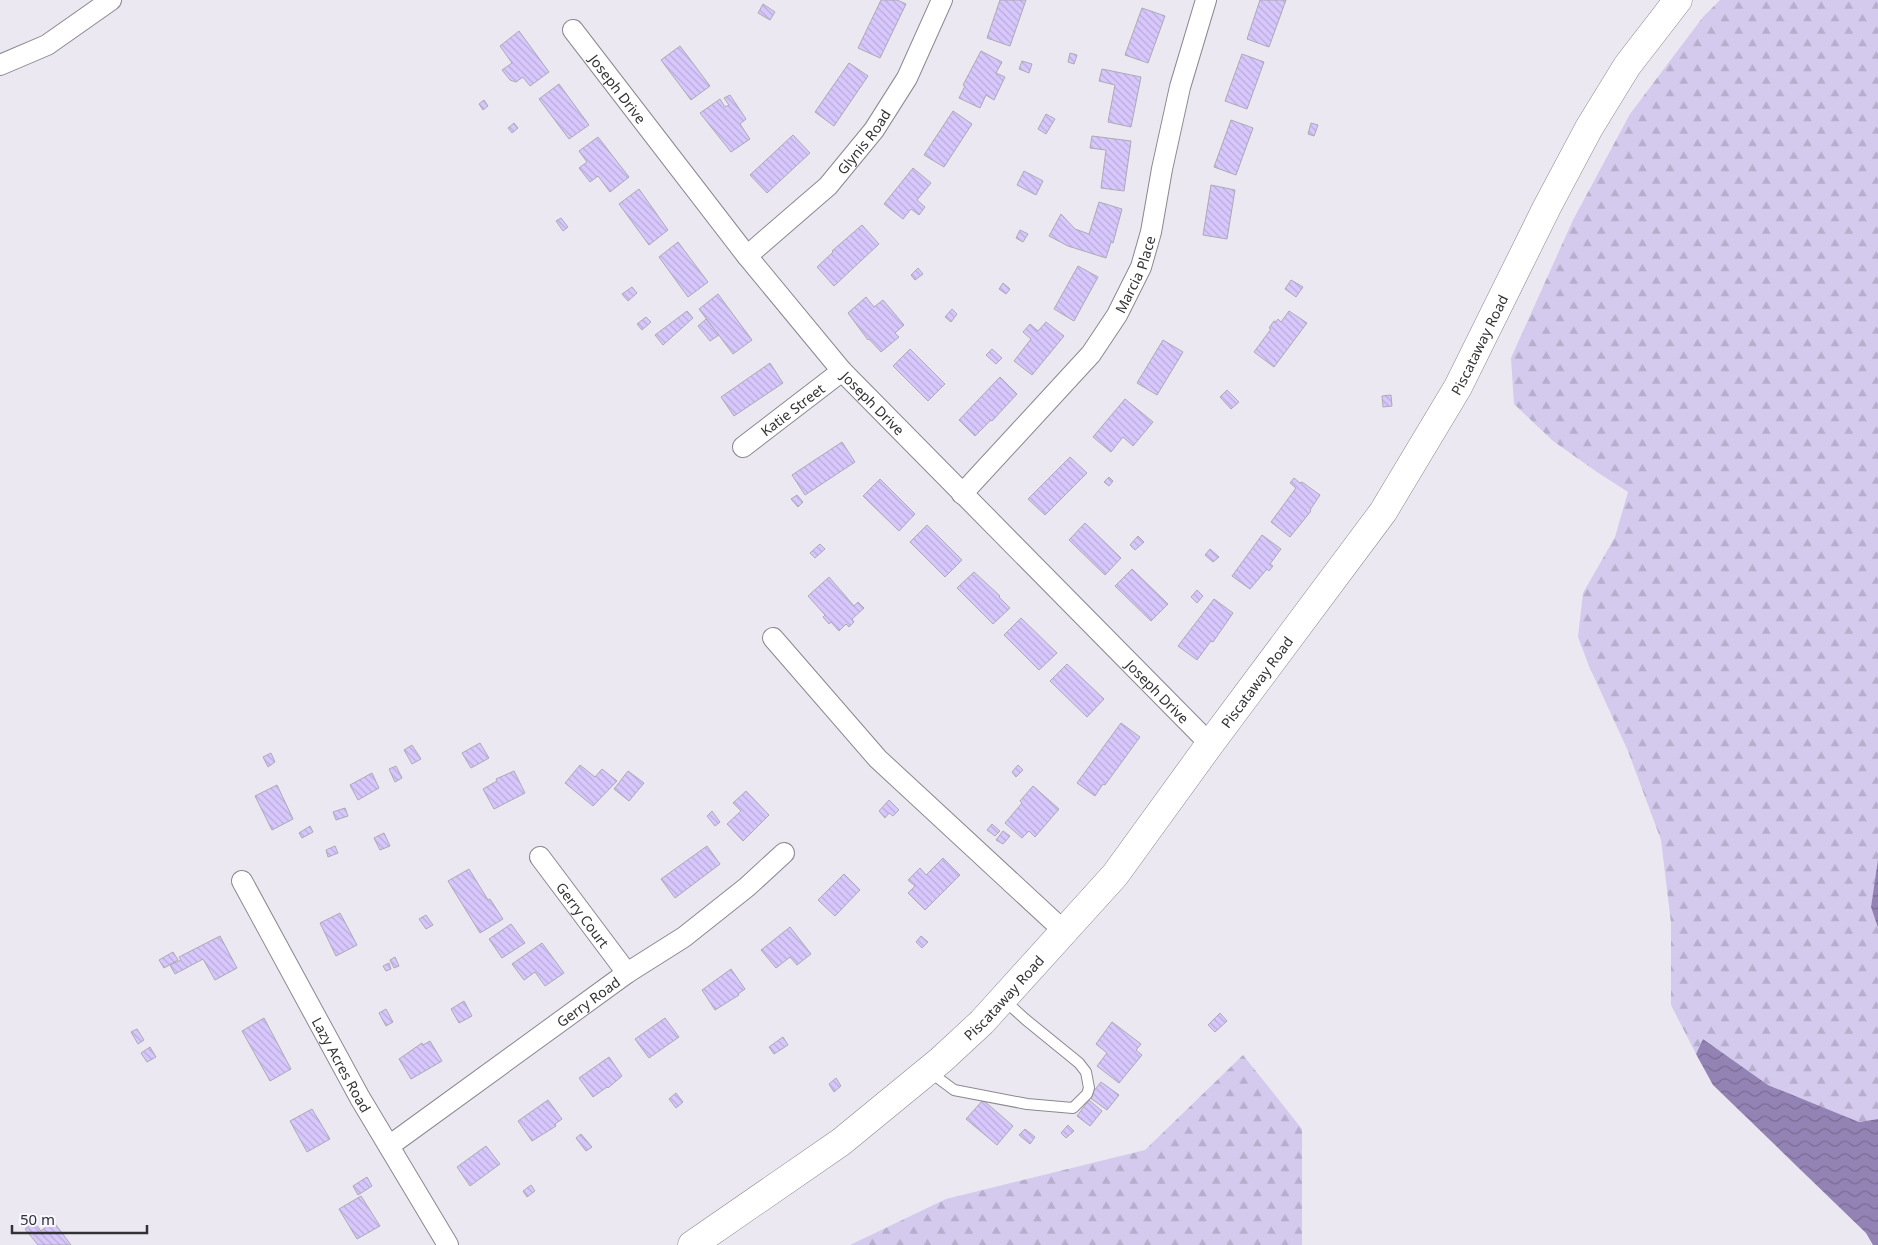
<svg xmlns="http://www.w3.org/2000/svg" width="1878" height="1245" viewBox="0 0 1878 1245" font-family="'Noto Sans',sans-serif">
  <defs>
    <pattern id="forest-firs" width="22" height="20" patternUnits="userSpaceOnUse" patternTransform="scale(1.25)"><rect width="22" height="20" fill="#d4caed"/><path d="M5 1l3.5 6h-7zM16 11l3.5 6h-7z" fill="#b6aecc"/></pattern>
    <pattern id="water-waves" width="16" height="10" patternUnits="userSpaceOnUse" patternTransform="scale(1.25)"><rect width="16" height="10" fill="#9383b5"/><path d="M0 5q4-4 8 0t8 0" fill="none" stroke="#796c94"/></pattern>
    <pattern id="building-back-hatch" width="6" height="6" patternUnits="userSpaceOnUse" patternTransform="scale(1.25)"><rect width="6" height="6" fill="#d7c7fd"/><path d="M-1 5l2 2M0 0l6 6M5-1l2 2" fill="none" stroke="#b9abd9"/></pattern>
  </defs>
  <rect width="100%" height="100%" fill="#ebe8f2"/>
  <!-- forest -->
  <g fill="url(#forest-firs)">
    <path d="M1720,0H1878V859L1871,907L1878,928V1119L1859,1122L1768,1085L1703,1039L1696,1054L1671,1005V923L1661,840L1628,751L1589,666L1578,637L1583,593L1615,537L1628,492L1597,472L1553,441L1514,404L1511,358L1573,220L1630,114L1703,17Z"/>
    <path d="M1243,1055L1302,1129V1245H850L946,1199L1145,1150Z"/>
  </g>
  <!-- water -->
  <g fill="url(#water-waves)">
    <path d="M1878,859V928L1871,907Z"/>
    <path d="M1703,1039L1768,1085L1859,1122L1878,1119V1245H1873L1866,1233L1713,1085L1696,1054Z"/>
  </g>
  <!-- building -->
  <g fill="url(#building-back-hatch)" stroke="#acaab3">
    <path d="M881,0H897L906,4L880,58L858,48Z"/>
    <path d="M1000,0H1026L1010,46L987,38Z"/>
    <path d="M1260,0H1286L1269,47L1247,39Z"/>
    <path d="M763,4L775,12L770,20L758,13Z"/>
    <path d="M1142,8L1165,16L1148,63L1125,55Z"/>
    <path d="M519,31L549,72L530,86L523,77L516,82L510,80L502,70L512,63L500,46Z"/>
    <path d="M680,46L710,86L691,100L661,60Z"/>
    <path d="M981,51L1002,62L996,73L1005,77L994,100L986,95L980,108L959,98L965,86L963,85Z"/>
    <path d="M1070,53L1077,55L1074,64L1068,62Z"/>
    <path d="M1242,54L1264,62L1247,109L1225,101Z"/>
    <path d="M1022,61L1032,64L1029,73L1019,69Z"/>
    <path d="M849,63L868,76L834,126L815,112Z"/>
    <path d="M1102,69L1141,77L1131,127L1108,122L1115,85L1099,81Z"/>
    <path d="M559,84L589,125L569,139L539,99Z"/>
    <path d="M730,95L746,119L740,124L750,139L731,152L700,113L720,99L725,107L729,105L724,98Z"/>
    <path d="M484,100L488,106L483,110L479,104Z"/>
    <path d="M953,111L972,124L944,167L924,155Z"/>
    <path d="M1046,114L1055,119L1046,134L1038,129Z"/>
    <path d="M1231,120L1253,128L1236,175L1214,167Z"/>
    <path d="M514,123L518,128L512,133L508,128Z"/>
    <path d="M1311,123L1318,125L1314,136L1308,134Z"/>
    <path d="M793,135L810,153L767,193L750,175Z"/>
    <path d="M1092,136L1131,141L1124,191L1101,188L1106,150L1090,148Z"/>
    <path d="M598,137L629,177L610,192L598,176L590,182L579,168L587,162L579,151Z"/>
    <path d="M913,168L931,183L917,200L925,207L919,215L911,209L903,219L884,204Z"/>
    <path d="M1024,171L1043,181L1036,195L1017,185Z"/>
    <path d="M1211,185L1235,190L1227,239L1203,235Z"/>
    <path d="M639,189L668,230L649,245L619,204Z"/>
    <path d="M1099,202L1122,209L1113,243L1111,242L1106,258L1068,246L1049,236L1061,214L1075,229L1089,234Z"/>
    <path d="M561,218L568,227L563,231L556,221Z"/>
    <path d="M862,225L879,244L834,286L817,267L833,252L832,251Z"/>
    <path d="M1020,230L1028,234L1023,242L1016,238Z"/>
    <path d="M678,242L708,282L688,297L659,257Z"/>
    <path d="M1078,266L1098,277L1074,321L1054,309Z"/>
    <path d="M918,268L923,274L915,280L911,275Z"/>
    <path d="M1291,280L1303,287L1296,297L1285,289Z"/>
    <path d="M1003,283L1010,289L1006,294L999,289Z"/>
    <path d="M632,287L637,293L628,301L622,294Z"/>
    <path d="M718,294L752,340L733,354L699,309Z"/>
    <path d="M866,297L874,307L883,300L904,325L895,333L899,337L881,352L869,339L868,340L848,313Z"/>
    <path d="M952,309L957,314L951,322L945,317Z"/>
    <path d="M687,311L693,318L663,345L655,335Z"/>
    <path d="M1289,311L1307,323L1274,367L1254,352L1271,329L1269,328L1274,321L1276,322L1278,319L1281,322Z"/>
    <path d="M646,317L651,322L642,330L637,324Z"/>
    <path d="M706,319L719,335L710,341L698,326Z"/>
    <path d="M1046,322L1064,336L1032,375L1014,361L1031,339L1023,332L1030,324L1038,331Z"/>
    <path d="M1163,340L1183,352L1157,395L1137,383Z"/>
    <path d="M910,349L945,384L928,401L893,366Z"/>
    <path d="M992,349L1002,358L996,364L986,355Z"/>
    <path d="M770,363L783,383L734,416L721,397Z"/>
    <path d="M1000,377L1017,394L992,421L991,420L975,436L959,420Z"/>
    <path d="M1227,390L1239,402L1231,409L1220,397Z"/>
    <path d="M1391,395L1392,406L1383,407L1382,396Z"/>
    <path d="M1125,399L1153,422L1133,446L1123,437L1111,452L1093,437Z"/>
    <path d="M842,442L855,462L805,495L792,475Z"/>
    <path d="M1070,457L1087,473L1045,515L1028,499Z"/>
    <path d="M1109,477L1113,481L1109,486L1104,482Z"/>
    <path d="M1294,478L1300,483L1302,482L1320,495L1310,510L1311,511L1290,537L1271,522L1296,488L1290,483Z"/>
    <path d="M880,479L915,514L899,531L863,496Z"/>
    <path d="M797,495L803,502L798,507L791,499Z"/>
    <path d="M1085,523L1121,558L1105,575L1069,540Z"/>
    <path d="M927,525L962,560L945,577L910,542Z"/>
    <path d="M1262,535L1281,549L1270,564L1273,566L1269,571L1267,569L1250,589L1232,576Z"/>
    <path d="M1138,536L1144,542L1135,550L1130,545Z"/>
    <path d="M820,544L825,549L815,558L810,553Z"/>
    <path d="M1210,549L1219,557L1213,562L1205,555Z"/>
    <path d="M1132,569L1168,604L1151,621L1115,586Z"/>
    <path d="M974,572L1000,596L999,597L1010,608L993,624L957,588Z"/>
    <path d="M829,577L854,606L858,602L864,608L852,619L854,622L849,627L846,624L839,631L831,622L829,624L823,617L825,615L808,596Z"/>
    <path d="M1197,590L1203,596L1197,603L1191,597Z"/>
    <path d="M1214,599L1233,613L1213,642L1211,641L1197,660L1178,646Z"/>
    <path d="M1021,618L1057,653L1039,670L1004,635Z"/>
    <path d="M1067,664L1104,699L1087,717L1050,681Z"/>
    <path d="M1121,723L1140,737L1105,785L1103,784L1095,796L1077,783Z"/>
    <path d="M480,743L489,758L471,768L462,753Z"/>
    <path d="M412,745L421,759L412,764L404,750Z"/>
    <path d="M271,753L275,762L268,767L263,757Z"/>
    <path d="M580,765L595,777L602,769L617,781L593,806L565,783Z"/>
    <path d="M1018,765L1023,770L1016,777L1012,772Z"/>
    <path d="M396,766L402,778L395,782L389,769Z"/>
    <path d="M514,771L525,793L494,809L483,789L497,781L496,779Z"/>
    <path d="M628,771L644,783L629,801L614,789Z"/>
    <path d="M372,773L379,788L358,800L350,785Z"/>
    <path d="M277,785L293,819L272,830L255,796Z"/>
    <path d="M1033,786L1059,809L1035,837L1029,831L1022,838L1005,823L1022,803L1020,801Z"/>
    <path d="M746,791L769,815L743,841L727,824L741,811L733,803Z"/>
    <path d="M889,800L899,810L893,816L889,813L885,818L879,811Z"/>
    <path d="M345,808L348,816L336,820L333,812Z"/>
    <path d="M712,811L720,822L715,826L707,816Z"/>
    <path d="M992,824L1000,831L995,836L987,830Z"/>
    <path d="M310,826L313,832L302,838L299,833Z"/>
    <path d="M1003,831L1010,836L1003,844L996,840Z"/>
    <path d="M384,833L390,846L380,850L374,838Z"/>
    <path d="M335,846L338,853L328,857L326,850Z"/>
    <path d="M707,846L720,864L675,898L661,879Z"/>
    <path d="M943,858L960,875L925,910L908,893L915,886L908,880L920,868L926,875Z"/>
    <path d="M469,869L488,900L490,899L503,919L480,933L448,881Z"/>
    <path d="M844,874L860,890L835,916L818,900Z"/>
    <path d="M340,913L357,945L336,956L320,923Z"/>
    <path d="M426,915L433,925L426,929L419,919Z"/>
    <path d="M511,924L525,943L502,958L489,939Z"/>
    <path d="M790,927L811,954L797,965L790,957L776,968L761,950Z"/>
    <path d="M220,936L237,968L215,980L203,959L175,974L170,965L181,960L179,957Z"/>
    <path d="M921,936L928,942L922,948L916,942Z"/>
    <path d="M542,943L564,973L545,986L535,972L524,980L512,964Z"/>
    <path d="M173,952L178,960L164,968L159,960Z"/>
    <path d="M395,957L399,966L394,968L390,960Z"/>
    <path d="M389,963L391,969L386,971L383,966Z"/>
    <path d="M731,969L745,989L738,994L739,995L715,1010L702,990Z"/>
    <path d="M464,1001L472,1016L459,1023L451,1009Z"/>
    <path d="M386,1009L393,1022L386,1026L379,1013Z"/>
    <path d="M1220,1013L1227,1021L1215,1032L1208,1025Z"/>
    <path d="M264,1018L291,1069L270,1081L242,1031Z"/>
    <path d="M665,1018L679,1037L649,1058L635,1039Z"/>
    <path d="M1112,1022L1141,1044L1136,1050L1142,1055L1119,1083L1097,1066L1107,1053L1096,1044Z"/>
    <path d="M137,1029L144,1040L138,1044L131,1032Z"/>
    <path d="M783,1037L788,1045L774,1054L769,1047Z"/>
    <path d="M430,1041L442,1061L411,1079L399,1059L422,1043L423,1045Z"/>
    <path d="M150,1047L156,1057L147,1062L141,1053Z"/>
    <path d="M609,1057L622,1076L608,1088L607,1087L593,1097L579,1078Z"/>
    <path d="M836,1078L841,1086L834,1092L829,1084Z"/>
    <path d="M1101,1082L1119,1095L1107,1110L1089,1097Z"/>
    <path d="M676,1093L683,1102L676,1108L669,1099Z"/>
    <path d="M548,1100L562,1119L555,1124L556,1126L532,1141L518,1121Z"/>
    <path d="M983,1100L1013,1126L997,1145L966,1119Z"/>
    <path d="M1089,1100L1102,1111L1090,1126L1077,1116Z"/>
    <path d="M312,1109L330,1139L307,1152L290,1121Z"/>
    <path d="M1068,1125L1074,1131L1066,1138L1061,1133Z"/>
    <path d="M1025,1129L1035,1137L1030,1144L1019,1135Z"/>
    <path d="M581,1134L592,1147L586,1151L576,1138Z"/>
    <path d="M486,1146L500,1164L470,1186L457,1167Z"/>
    <path d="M367,1177L372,1186L358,1195L353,1186Z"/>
    <path d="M531,1185L535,1191L527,1197L523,1191Z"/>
    <path d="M361,1196L380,1226L357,1239L339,1209Z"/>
    <path d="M53,1221L71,1245H38L25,1229L34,1222L41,1231Z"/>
  </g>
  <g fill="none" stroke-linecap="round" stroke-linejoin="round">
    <!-- lane casing -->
    <g stroke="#8b8891" stroke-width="12">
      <path id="lane" d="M930,1072L954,1090L1027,1104L1073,1108L1087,1094L1089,1088L1086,1072L1079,1063L1025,1019L1004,1000"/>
    </g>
    <!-- street casing -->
    <g stroke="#8b8891" stroke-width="22">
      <g id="street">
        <path id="s1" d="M573,30L747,256L842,371L1210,744"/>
        <path d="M0,65L47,45L111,0"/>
        <path id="s2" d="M747,256L828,186L874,130L907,78L942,0"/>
        <path id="s3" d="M743,447L842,371"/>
        <path id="s4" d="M962,494L1091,354L1117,315L1141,267L1151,232L1162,169L1180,87L1206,0"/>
        <path d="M773,638L878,759L1065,932"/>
        <path id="s5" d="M540,857L627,973"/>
        <path id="s6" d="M242,881L360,1098L448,1245"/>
        <path id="s7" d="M389,1146L627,973L684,937L747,887L784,853"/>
      </g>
    </g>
    <!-- primary casing -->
    <g stroke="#8b8891" stroke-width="29">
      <g id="primary">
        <path id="s8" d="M692,1245L841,1142L941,1060L982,1022L1115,875L1210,744L1383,512L1458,387L1547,207L1589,128L1627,66L1678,0"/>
      </g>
    </g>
    <!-- lane -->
    <use href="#lane" stroke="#fff" stroke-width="10"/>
    <!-- street -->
    <use href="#street" stroke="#fff" stroke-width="20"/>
    <!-- primary -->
    <use href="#primary" stroke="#fff" stroke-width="28"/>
  </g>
  <g text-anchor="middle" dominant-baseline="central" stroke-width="4" stroke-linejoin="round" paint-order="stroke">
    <!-- street labels -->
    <g font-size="14" fill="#323134" stroke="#f8f6fe">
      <text stroke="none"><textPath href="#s1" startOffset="74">Joseph Drive</textPath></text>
      <text stroke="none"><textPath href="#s2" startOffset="164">Glynis Road</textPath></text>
      <text stroke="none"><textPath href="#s4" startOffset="282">Marcia Place</textPath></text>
      <text stroke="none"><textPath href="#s8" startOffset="1209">Piscataway Road</textPath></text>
      <text stroke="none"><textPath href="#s1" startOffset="479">Joseph Drive</textPath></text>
      <text stroke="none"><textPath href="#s3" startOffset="62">Katie Street</textPath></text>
      <text stroke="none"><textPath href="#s8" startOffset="804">Piscataway Road</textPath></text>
      <text stroke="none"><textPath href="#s1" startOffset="884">Joseph Drive</textPath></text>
      <text stroke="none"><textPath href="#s5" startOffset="72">Gerry Court</textPath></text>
      <text stroke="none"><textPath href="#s8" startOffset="399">Piscataway Road</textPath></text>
      <text stroke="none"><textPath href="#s7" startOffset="246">Gerry Road</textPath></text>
      <text stroke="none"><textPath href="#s6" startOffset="209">Lazy Acres Road</textPath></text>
    </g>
  </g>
  <!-- scale -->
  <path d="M12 1225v8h135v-8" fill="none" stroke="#323134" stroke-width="2.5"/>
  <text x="20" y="1225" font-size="15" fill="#323134" stroke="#f8f6fe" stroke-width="4" paint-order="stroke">50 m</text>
</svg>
